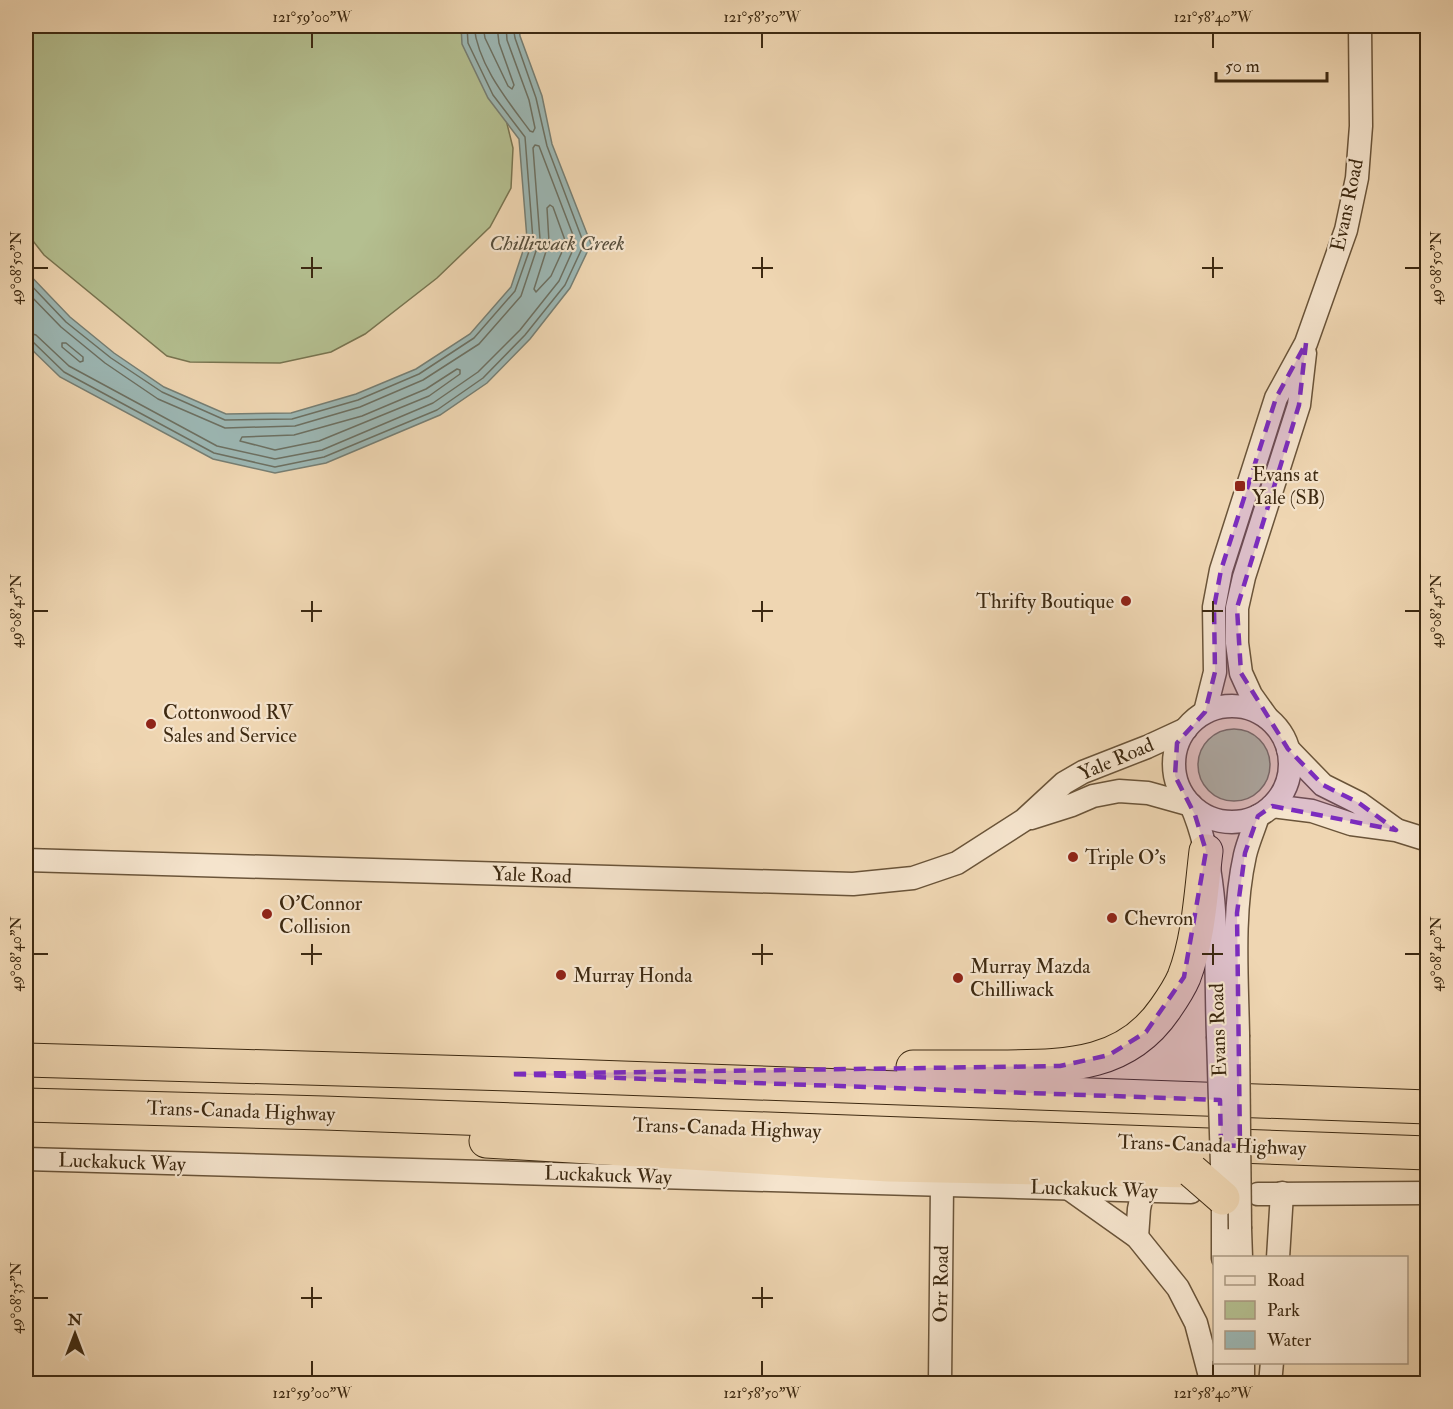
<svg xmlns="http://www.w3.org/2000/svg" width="1453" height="1409" viewBox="0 0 1453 1409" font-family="'IM FELL Double Pica',serif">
  <rect width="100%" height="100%" fill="#efd6b2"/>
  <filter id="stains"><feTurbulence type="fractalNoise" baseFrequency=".00333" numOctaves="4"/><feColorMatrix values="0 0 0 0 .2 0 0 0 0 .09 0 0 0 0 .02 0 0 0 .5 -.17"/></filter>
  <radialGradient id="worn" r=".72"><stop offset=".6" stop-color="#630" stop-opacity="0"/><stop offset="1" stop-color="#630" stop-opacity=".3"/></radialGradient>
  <!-- green -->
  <g fill="#b4bf90" stroke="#787450" stroke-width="1.5">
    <path d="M26,26H483L513,148L511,188L490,227L437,278L365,334L331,352L280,363L190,362L167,356L44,255L26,232Z"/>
    <circle cx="1234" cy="765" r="36"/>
  </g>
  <!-- water -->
  <path fill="#9cb7b4" stroke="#767e73" stroke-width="1.5" d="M461,26H519L520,36L542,96L552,144L591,244L570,288L530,339L487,383L440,415L326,463L275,473L213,459L60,377L26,344V271L70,317L114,353L164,387L226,414L291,413L356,394L416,369L470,334L511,287L527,239L519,139L488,98L462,44Z"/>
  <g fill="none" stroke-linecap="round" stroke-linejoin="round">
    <!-- shore -->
    <g stroke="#6c7062" stroke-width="1.5">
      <path d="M474,26C478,65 507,100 530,131L533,132L535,128L529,100L507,40L506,26"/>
      <path d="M483,26L485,38L508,86L512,89L514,85L499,43L497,26"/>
      <path d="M550,205L553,207L566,243L551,276L536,292L534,289L549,242L547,208Z"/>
      <path d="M26,280L66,322L111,358L162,392L225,420L292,419L358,400L419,374L474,338L515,291L533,240L525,137L493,95L468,43L467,26"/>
      <path d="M26,291L61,327L105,363L158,399L225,428L295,426L360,407L423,380L479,344L521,296L540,239L533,148L535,145L539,146L576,243L559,281L520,330L478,372L433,403L322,450L275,459L217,446L69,366L36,335L26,332"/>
      <path d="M26,340L32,341L64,372L214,453L275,467L324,457L437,410L483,378L525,335L565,285L584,244L547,146L536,98L515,38L513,26"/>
      <path d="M62,343H66L83,357V361L80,362L62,347Z"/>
      <path d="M457,369L460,370V374L429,396L319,441L275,450L240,441L242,437L294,435L362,416L426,389Z"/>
    </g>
    <!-- minor casing -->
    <g stroke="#6a5439" stroke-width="25">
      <g id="minor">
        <circle cx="1232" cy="764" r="58"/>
        <path d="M1205,712L1215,672L1214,607L1221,570L1276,398L1306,343L1346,230L1357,178L1361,126L1360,26"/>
        <path d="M1266,716L1251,695L1241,673L1237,643V608L1244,577L1299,405L1305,353"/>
        <path d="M1288,749L1323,785L1359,803L1395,829"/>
        <path d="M1191,805C1221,873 1215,962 1218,1036"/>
        <path d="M1272,806L1312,811L1351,824L1396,830L1428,840"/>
        <path d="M1031,818L1072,805L1093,796L1119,791L1148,793L1191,805"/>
        <path d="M26,860L853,884L913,878L957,863L1024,820L1064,783L1083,772L1147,747L1186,729"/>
        <path d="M1238,1035C1237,976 1232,913 1245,855C1248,842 1254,829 1258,816"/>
        <path d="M26,1159L1191,1192"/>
        <path d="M1068,1188L1137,1237L1178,1288L1196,1323L1212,1384"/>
        <path d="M1258,1194L1428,1193"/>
        <path d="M1223,1198V1258"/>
        <path d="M1240,1229L1241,1258"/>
        <path d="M1137,1237L1139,1209L1143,1190"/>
        <path d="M1278,1258L1282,1193"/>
        <path d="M1224,1362V1384"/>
        <path d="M1243,1362V1384"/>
        <path d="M940,1384L942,1185"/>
        <path d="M1270,1384L1272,1362"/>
      </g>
    </g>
    <!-- highway casing -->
    <g stroke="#3d2911" stroke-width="35">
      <g id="highway">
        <path d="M26,1060L510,1074L1428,1107"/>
        <path d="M913,1067C944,1067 974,1067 1005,1067C1068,1066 1126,1066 1165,1009C1172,999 1179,989 1184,977C1199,938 1201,892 1206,851"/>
        <path d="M26,1105L324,1113L1428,1153"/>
        <path d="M486,1141L889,1165L1192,1171L1220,1168"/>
      </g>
    </g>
    <!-- minor -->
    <use href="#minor" stroke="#f5e4cd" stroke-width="22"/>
    <!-- highway -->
    <use href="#highway" stroke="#efd6b2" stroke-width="33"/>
    <!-- minor-bridge casing -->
    <g stroke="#6a5439" stroke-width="25" stroke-linecap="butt">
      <g id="minor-bridge">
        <path d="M1238,1035L1240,1229"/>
        <path d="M1218,1036L1223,1198"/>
      </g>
    </g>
    <!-- highway-bridge casing -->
    <g stroke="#3d2911" stroke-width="35" stroke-linecap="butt">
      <path id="highway-bridge" d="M1192,1171L1223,1198"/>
    </g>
    <!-- minor-bridge -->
    <use href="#minor-bridge" stroke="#f5e4cd" stroke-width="22"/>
    <!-- highway-bridge -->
    <use href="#highway-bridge" stroke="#efd6b2" stroke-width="33"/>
  </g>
  <!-- marked area -->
  <path fill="#7b2cbf" fill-opacity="0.2" stroke="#7b2cbf" stroke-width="4.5" stroke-dasharray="12 8" stroke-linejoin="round" d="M1306,343L1299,405L1237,608L1241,673L1288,749L1323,785L1359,803L1396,830L1272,806L1258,816L1245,853L1237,913L1240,1146L1221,1145L1220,1100L510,1074L1060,1066L1109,1055L1146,1032L1184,977L1206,851L1195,815L1175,776L1177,743L1205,712L1215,672L1214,607L1221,570L1276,398Z"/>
  <!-- ticks -->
  <path fill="none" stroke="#3d2911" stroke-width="2" d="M312,33V48M762,33V48M1213,33V48M312,257V278M762,257V278M1213,257V278M33,268H48M301,268H322M752,268H773M1202,268H1223M1405,268H1420M312,601V622M762,601V622M1213,601V622M33,611H48M301,611H322M752,611H773M1202,611H1223M1405,611H1420M312,944V965M762,944V965M1213,944V965M33,954H48M301,954H322M752,954H773M1202,954H1223M1405,954H1420M312,1287V1308M762,1287V1308M33,1298H48M301,1298H322M752,1298H773M312,1361V1376M762,1361V1376M1213,1361V1376"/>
  <!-- markers -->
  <g fill="#8f2418" stroke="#f5e4cd" stroke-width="2">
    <rect x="1234" y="480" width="12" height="12" rx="3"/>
    <circle cx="1126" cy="601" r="6"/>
    <circle cx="151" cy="724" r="6"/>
    <circle cx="1073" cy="857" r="6"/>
    <circle cx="267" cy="914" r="6"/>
    <circle cx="1112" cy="918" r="6"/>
    <circle cx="561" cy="975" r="6"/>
    <circle cx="958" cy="978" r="6"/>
  </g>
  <g text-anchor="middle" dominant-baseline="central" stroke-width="4.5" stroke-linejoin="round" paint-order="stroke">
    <!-- street labels -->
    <g font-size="20" fill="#3d2911" stroke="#f5e4cd">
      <text transform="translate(1347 205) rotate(-78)">Evans Road</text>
      <text transform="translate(1116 759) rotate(-23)">Yale Road</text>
      <text transform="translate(532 875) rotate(2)">Yale Road</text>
      <text transform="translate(1218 1030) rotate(-92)">Evans Road</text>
      <text transform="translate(241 1111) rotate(2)">Trans-Canada Highway</text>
      <text transform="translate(727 1128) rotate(2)">Trans-Canada Highway</text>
      <text transform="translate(1212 1145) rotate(2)">Trans-Canada Highway</text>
      <text transform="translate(122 1162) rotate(2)">Luckakuck Way</text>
      <text transform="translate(608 1175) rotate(2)">Luckakuck Way</text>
      <text transform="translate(1094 1189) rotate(2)">Luckakuck Way</text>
      <text transform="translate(941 1284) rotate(-89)">Orr Road</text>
    </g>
    <!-- poi labels -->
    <g font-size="20" fill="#3d2911" stroke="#f5e4cd" text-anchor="start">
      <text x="1252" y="474">Evans at<tspan x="1252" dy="23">Yale (SB)</tspan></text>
      <text x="1114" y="601" text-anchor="end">Thrifty Boutique</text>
      <text x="163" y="712">Cottonwood RV<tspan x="163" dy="23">Sales and Service</tspan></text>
      <text x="1085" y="857">Triple O's</text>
      <text x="279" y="903">O'Connor<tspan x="279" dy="23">Collision</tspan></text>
      <text x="1124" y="918">Chevron</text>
      <text x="970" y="966">Murray Mazda<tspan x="970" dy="23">Chilliwack</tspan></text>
      <text x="573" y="975">Murray Honda</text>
    </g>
    <!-- water labels -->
    <g font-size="21" font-style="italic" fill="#554c3a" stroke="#f5e4cd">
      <text x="557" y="243">Chilliwack Creek</text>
    </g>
  </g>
  <!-- margin -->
  <rect width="1453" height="1409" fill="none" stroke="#efd6b2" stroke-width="66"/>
  <!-- legend -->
  <rect x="1213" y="1256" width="195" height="108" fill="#f5e4cd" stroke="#ab9982" stroke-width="1.5"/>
  <rect x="1225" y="1276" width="30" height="9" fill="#f5e4cd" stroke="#ab9982" stroke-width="1.5"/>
  <text x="1267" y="1286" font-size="18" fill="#3d2911">Road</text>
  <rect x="1225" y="1301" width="30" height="18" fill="#b4bf90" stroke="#ab9982" stroke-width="1.5"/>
  <text x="1267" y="1316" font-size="18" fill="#3d2911">Park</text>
  <rect x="1225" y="1331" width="30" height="18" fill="#9cb7b4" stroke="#ab9982" stroke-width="1.5"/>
  <text x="1267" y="1346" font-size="18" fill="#3d2911">Water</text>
  <!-- north arrow -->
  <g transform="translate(75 1334)" stroke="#f5e4cd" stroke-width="4.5" paint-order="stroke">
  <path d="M0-4.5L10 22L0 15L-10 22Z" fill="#3d2911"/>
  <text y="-9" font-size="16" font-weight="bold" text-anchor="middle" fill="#3d2911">N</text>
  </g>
  <!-- scale -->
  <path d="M1216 72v9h111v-9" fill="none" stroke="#3d2911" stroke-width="3"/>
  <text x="1225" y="72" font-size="18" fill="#3d2911" stroke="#f5e4cd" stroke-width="4.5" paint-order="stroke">50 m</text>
  <rect x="33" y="33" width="1387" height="1343" fill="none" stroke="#3d2911" stroke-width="2"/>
  <g font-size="15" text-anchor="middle" fill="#3d2911">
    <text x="312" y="22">121°59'00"W</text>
    <text x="762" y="22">121°58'50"W</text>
    <text x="1213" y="22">121°58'40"W</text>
    <text transform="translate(16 268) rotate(-90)" y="5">49°08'50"N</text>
    <text transform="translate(1436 268) rotate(-90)" y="5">49°08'50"N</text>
    <text transform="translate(16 611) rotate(-90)" y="5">49°08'45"N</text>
    <text transform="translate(1436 611) rotate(-90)" y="5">49°08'45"N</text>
    <text transform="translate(16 954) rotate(-90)" y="5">49°08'40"N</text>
    <text transform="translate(1436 954) rotate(-90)" y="5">49°08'40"N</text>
    <text transform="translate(16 1298) rotate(-90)" y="5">49°08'35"N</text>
    <text x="312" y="1398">121°59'00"W</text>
    <text x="762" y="1398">121°58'50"W</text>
    <text x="1213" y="1398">121°58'40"W</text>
  </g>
  <rect width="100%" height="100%" filter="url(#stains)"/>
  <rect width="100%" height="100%" fill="url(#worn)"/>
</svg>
